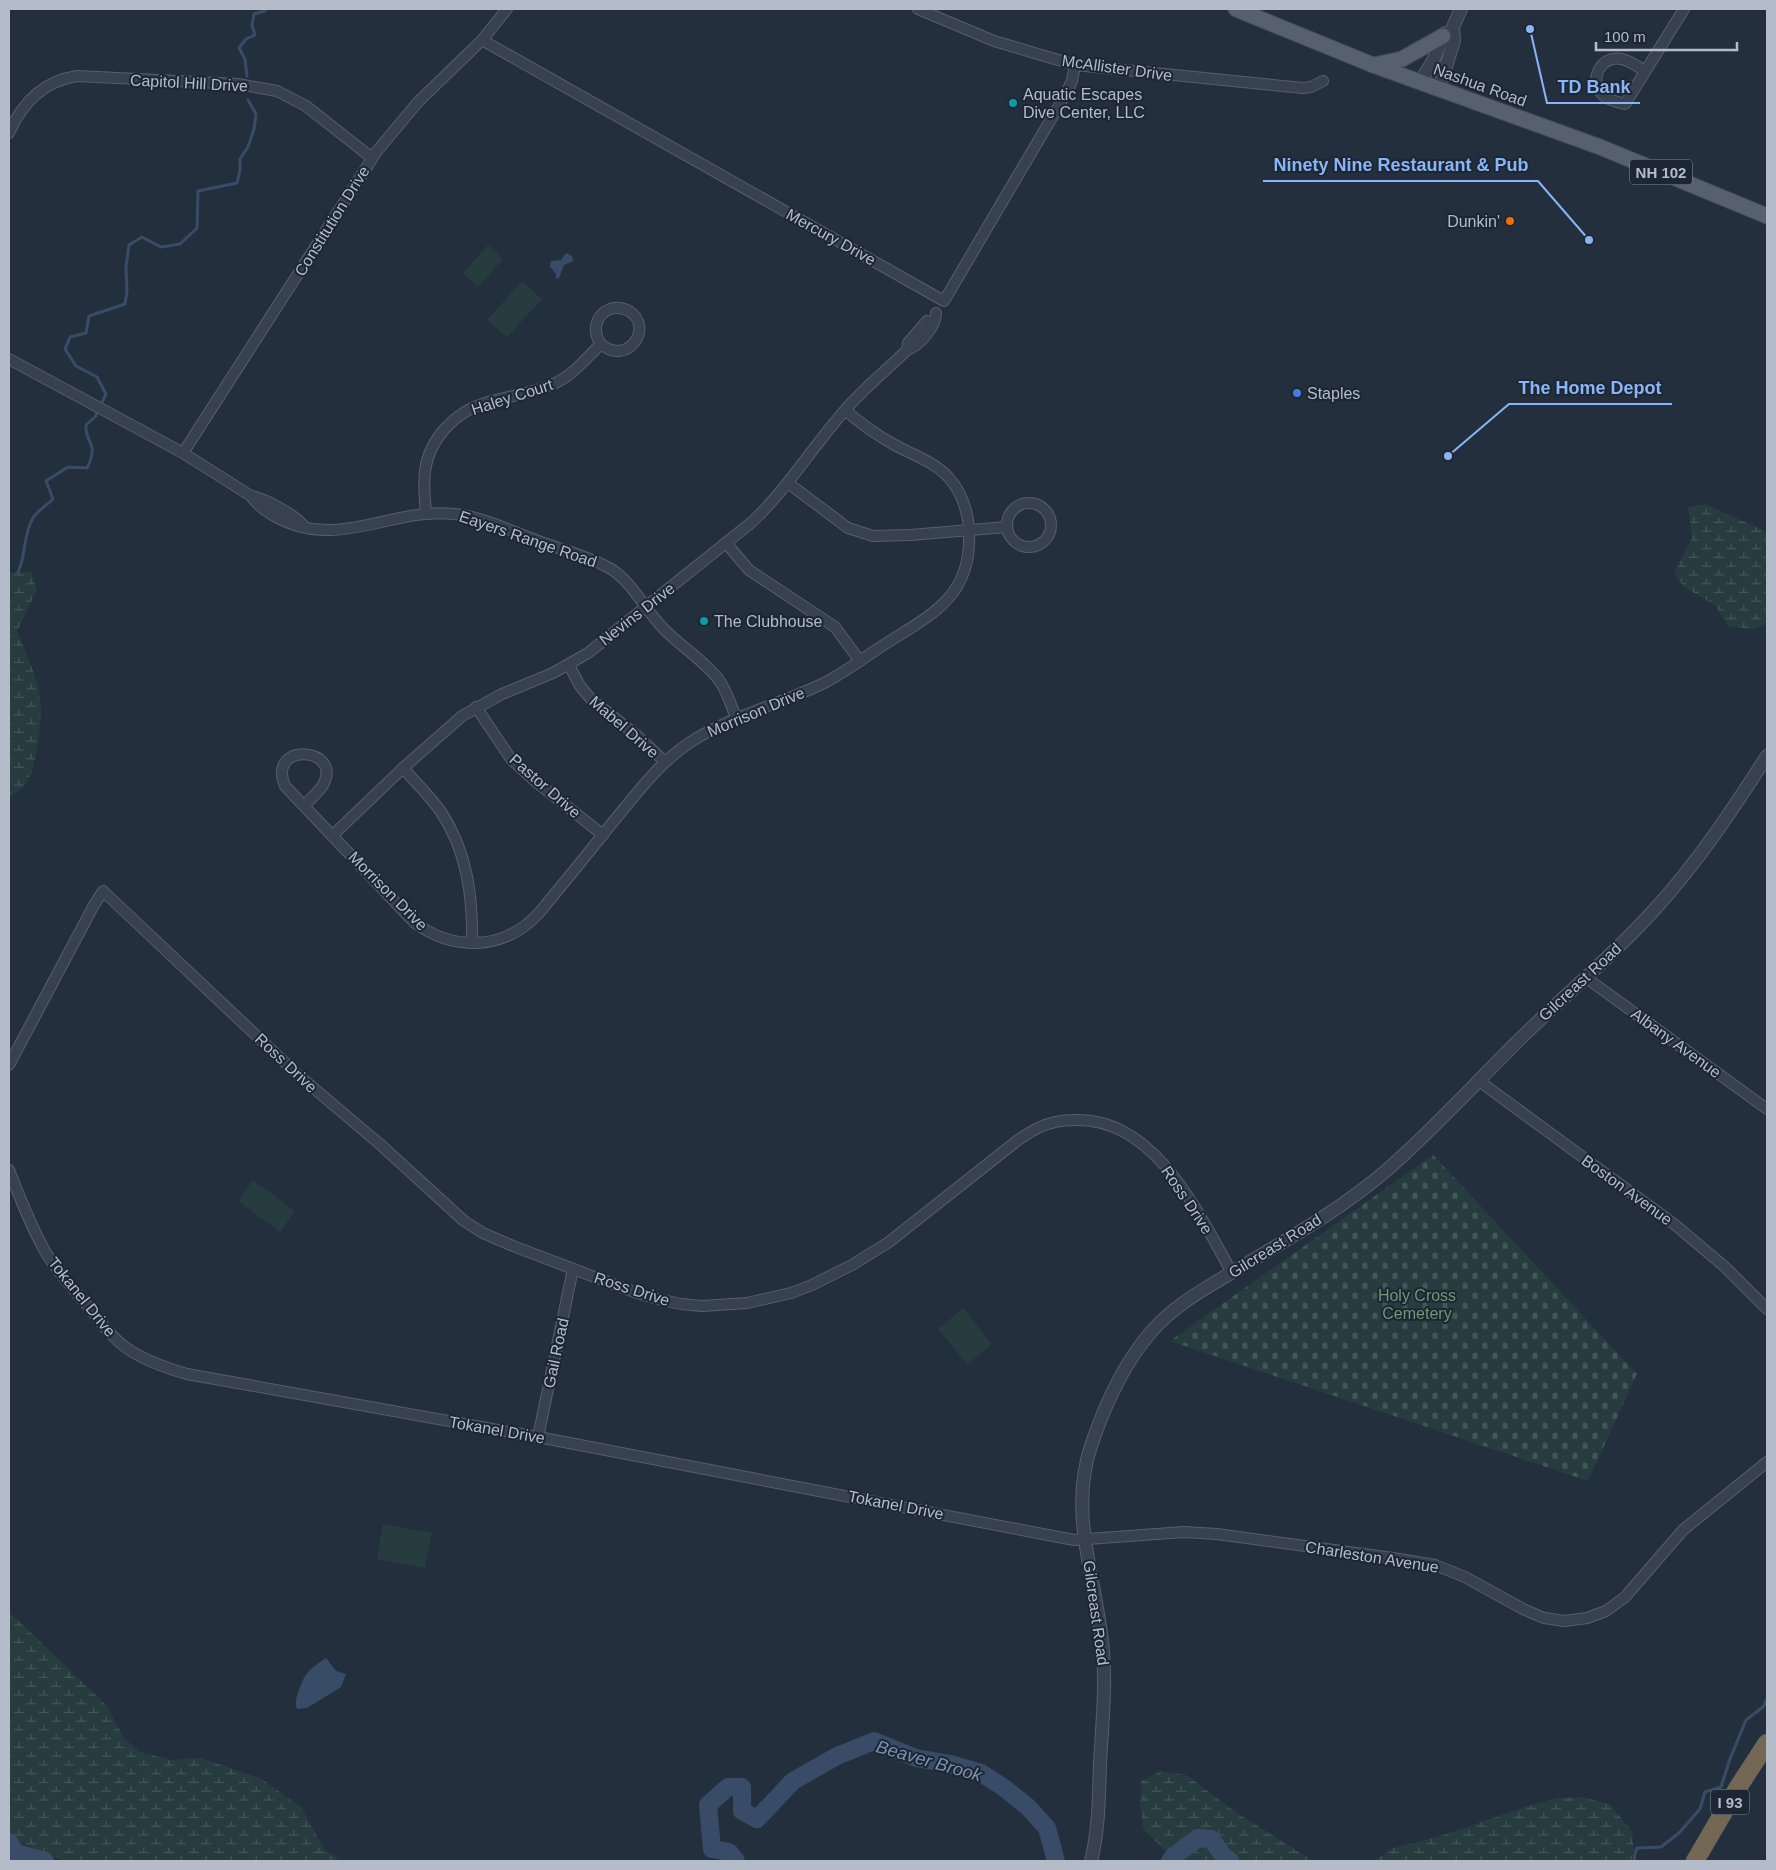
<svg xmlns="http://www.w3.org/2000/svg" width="1776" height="1870" viewBox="0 0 1776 1870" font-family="Arial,sans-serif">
  <defs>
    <pattern id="wetland-marsh" width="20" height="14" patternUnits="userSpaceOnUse" patternTransform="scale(1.25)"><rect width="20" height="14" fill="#263c3f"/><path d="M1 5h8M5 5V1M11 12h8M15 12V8" fill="none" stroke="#435659"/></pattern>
    <pattern id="cemetery-stones" width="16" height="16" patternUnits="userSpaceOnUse" patternTransform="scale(1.25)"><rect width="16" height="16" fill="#263c3f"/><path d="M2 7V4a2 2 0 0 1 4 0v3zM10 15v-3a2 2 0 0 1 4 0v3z" fill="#435659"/></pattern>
  </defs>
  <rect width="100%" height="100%" fill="#242f3e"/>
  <!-- wetland -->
  <g fill="url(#wetland-marsh)">
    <path d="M1705,504L1767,532V624L1753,629L1728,626L1715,605L1684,587L1674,573L1692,538L1688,507Z"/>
    <path d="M9,572H31L37,590L17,631C27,654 40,683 41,708C41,725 36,766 28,780C24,788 16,793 9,798Z"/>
    <path d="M9,1613L22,1624L106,1705L124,1738L140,1752L172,1760L200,1758L260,1778L301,1807L324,1849L341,1861H65L19,1842L9,1832Z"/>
    <path d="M1161,1771L1186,1775L1237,1813L1313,1861H1176L1143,1829L1140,1802L1141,1781Z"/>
    <path d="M1583,1797L1609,1804L1632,1831L1634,1852L1631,1861H1375L1390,1849L1437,1837L1528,1806L1558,1798Z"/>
  </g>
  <!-- cemetery -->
  <path fill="url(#cemetery-stones)" d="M1433,1155L1637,1374L1588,1481L1170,1341Z"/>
  <!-- pitch -->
  <g fill="#263c3f">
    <path d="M488,245L503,259L478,287L463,273Z"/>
    <path d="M522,281L542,299L507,337L487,320Z"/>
    <path d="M253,1180L295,1211L280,1232L238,1201Z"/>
    <path d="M963,1308L992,1344L967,1364L938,1329Z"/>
    <path d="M383,1524L432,1533L425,1568L377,1559Z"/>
  </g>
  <!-- water -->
  <g fill="#394c67">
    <path d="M566,253L572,256L573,261L564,265L559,278L556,279V274L550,267L551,261L561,260Z"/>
    <path d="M326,1658L336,1671L346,1674L341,1687L307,1708L297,1709C295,1702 296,1698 299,1690C305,1672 311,1668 326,1658Z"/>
  </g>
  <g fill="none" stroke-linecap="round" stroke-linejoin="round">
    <!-- stream -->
    <g stroke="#394c67" stroke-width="3">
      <path d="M247,76L245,59L239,48L246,39L255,35L252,25L254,14L265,11V9"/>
      <path d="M18,572C26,556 23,534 33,518C37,511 47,505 53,499L46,481L68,467L87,468C90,462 93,455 92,448C90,439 85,437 86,425L95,417L106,394L97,377L76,366L65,349L70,337L86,333L89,316L125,304L127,291L126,267L129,245L142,237L161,247L180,244L197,228L198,191L237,183L240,170V159L248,147L254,129L256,114L248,100"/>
      <path d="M1635,1861L1634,1857L1637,1848L1661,1847L1679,1833L1700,1809L1705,1792L1721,1787L1730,1759L1746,1720L1763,1707L1767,1699"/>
    </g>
    <!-- river -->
    <g stroke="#394c67" stroke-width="18">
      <path d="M9,1842L16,1853L45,1861"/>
      <path d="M736,1861L729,1852L712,1849L708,1805L728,1787H742V1811L757,1819L793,1781L837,1756L874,1741L916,1758L950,1764L981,1773L1003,1787L1028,1807L1047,1828L1056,1861"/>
      <path d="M1170,1861L1174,1856L1198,1838L1211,1839L1222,1854L1230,1861"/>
    </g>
    <!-- minor casing -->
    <g stroke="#565f6c" stroke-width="12">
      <g id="minor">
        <path d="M918,9L994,41L1075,65L1303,88L1311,87L1323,81"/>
        <path d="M482,40L944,301L1064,97L1072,81L1075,65"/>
        <path d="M1645,71C1638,67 1629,60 1621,59C1600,55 1588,81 1603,95C1609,101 1618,102 1625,104L1684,9"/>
        <path d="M9,133C22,103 44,81 77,76L238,84L277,91L306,106L372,158"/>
        <path d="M907,350L908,343L927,321"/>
        <path d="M9,359L183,453L251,496C266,499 294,514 304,526"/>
        <path d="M183,453L377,151L418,102L482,40L507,9"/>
        <path d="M788,483L848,528L873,536L910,535L1007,527"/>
        <path d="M251,496C258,506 266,511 276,517C337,551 392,507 454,514C485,517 515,533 544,543C566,551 591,557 611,569C632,582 644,608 661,626C678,645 703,659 719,680C727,691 731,705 736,718"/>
        <circle cx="1029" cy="525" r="22"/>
        <path d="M426,513C425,499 423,485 425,471C429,439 455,412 485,403C507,396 530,394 551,385C572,377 585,359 601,344C627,367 655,327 629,311C623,308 616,307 610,309C595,315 592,332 601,344"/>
        <path d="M726,543L749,570L835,627L860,661"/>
        <path d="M569,665L580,686L591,699L640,738L665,762"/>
        <path d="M476,707L511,759L535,781L603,835"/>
        <path d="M403,768C416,783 430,796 441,812C467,851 473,897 472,943"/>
        <path d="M304,806C310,799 318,793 323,785C344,747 266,741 285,786L415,923C455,952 505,950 539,913C564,883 589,852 613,822C637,793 658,764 689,743C730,716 778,705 822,684C843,674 862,659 882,646C929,616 972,598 969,533C969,515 962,492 949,478C934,461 912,455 893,444C875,434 860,423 845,410"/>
        <path d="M333,835L403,768L462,716L502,694L553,673L588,653L752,522C788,488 813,446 846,409C864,388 887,370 907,350C919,346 936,327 936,313"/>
        <path d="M1585,977L1767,1109"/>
        <path d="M9,1065L94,905L103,891L297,1074L382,1146L464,1221L483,1233L513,1246L634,1292L658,1299L681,1304L702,1306L747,1303L791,1293L812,1285L852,1265L889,1242L1018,1140C1025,1136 1031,1131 1038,1128C1050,1122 1062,1120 1075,1120C1155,1117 1199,1214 1232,1273"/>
        <path d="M1479,1081L1674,1224L1725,1267L1767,1309"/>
        <path d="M9,1170C20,1198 31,1227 46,1253C59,1274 76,1292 91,1310C102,1324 113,1339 128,1349C146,1361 166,1368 187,1374L538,1437L1074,1540L1184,1532L1217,1534L1393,1558L1435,1565L1465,1577L1523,1609L1544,1618L1565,1621L1587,1618L1606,1611L1625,1597L1683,1530L1767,1462"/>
        <path d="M538,1437L573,1269"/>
      </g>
    </g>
    <!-- tertiary casing -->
    <g stroke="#565f6c" stroke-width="14">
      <g id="tertiary">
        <path d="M1420,82L1433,61L1445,33"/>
        <path d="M1439,89L1454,41L1453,27L1461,9"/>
        <path d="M1091,1861C1099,1829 1099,1796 1100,1763C1102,1726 1106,1689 1103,1651C1097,1579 1067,1514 1092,1443C1105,1405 1124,1363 1151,1332C1174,1305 1206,1288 1236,1270C1288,1239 1342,1209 1388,1169C1436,1127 1478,1080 1523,1036C1567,993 1615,954 1655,909C1698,862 1733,809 1767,756"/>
      </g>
    </g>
    <!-- primary casing -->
    <g stroke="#414a57" stroke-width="17">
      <g id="primary">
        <path d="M1236,9L1373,65L1600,147L1767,216"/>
        <path d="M1374,65L1402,59L1443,36"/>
      </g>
    </g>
    <!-- motorway casing -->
    <g stroke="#434c59" stroke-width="19">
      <path id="motorway" d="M1695,1861L1737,1789L1767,1743"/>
    </g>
    <!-- minor -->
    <use href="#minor" stroke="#38414e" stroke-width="10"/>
    <!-- tertiary -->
    <use href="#tertiary" stroke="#38414e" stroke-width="12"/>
    <!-- primary -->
    <use href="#primary" stroke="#56606e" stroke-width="15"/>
    <!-- motorway -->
    <use href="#motorway" stroke="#746855" stroke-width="18"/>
  </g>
  <!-- markers -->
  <g fill="#0f9aa8" stroke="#1d2633" stroke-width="2">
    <circle cx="1013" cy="103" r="5"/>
    <circle cx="704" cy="621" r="5"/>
  </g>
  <circle fill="#e8710a" stroke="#1d2633" stroke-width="2" cx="1510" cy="221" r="5"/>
  <circle fill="#3f7fe0" stroke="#1d2633" stroke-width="2" cx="1297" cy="393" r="5"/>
  <g text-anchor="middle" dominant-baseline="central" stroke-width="4" stroke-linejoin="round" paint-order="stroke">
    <!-- shield labels -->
    <g fill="#1d2633" stroke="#878f9c" stroke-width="1">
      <rect x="1630" y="159.5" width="62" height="25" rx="4"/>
      <rect x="1711" y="1789.5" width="38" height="25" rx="4"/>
    </g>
    <g font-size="15" font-weight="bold" fill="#b4bcc9">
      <text x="1661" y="172">NH 102</text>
      <text x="1730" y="1802">I 93</text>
    </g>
    <!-- street labels -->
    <g font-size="16" fill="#b4bcc9" stroke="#1d2633">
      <text transform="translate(1117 68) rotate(8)">McAllister Drive</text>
      <text transform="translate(189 83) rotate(3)">Capitol Hill Drive</text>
      <text transform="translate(1480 85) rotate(20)">Nashua Road</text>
      <text transform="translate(332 221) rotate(-58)">Constitution Drive</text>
      <text transform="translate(831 237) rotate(29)">Mercury Drive</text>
      <text transform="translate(512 397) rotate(-18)">Haley Court</text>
      <text transform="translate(528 539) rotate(19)">Eayers Range Road</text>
      <text transform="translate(637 614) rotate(-38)">Nevins Drive</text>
      <text transform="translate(756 712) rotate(-23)">Morrison Drive</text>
      <text transform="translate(624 727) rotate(41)">Mabel Drive</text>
      <text transform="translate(545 786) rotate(41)">Pastor Drive</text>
      <text transform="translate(388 891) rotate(45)">Morrison Drive</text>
      <text transform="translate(1580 982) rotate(-43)">Gilcreast Road</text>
      <text transform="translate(1676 1043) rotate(36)">Albany Avenue</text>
      <text transform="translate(286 1063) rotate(43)">Ross Drive</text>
      <text transform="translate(1627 1190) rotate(36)">Boston Avenue</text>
      <text transform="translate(1187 1200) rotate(56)">Ross Drive</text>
      <text transform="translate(1275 1246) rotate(-32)">Gilcreast Road</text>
      <text transform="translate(632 1289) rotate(18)">Ross Drive</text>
      <text transform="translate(82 1297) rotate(51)">Tokanel Drive</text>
      <text transform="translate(556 1353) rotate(-78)">Gail Road</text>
      <text transform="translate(497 1430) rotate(10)">Tokanel Drive</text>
      <text transform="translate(896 1505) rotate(11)">Tokanel Drive</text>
      <text transform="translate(1372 1557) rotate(9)">Charleston Avenue</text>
      <text transform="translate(1096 1613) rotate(82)">Gilcreast Road</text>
    </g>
    <!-- poi labels -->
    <g font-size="16" fill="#b4bcc9" stroke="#1d2633" text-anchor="start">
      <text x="1023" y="94">Aquatic Escapes<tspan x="1023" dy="18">Dive Center, LLC</tspan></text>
      <text x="1500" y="221" text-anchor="end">Dunkin'</text>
      <text x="1307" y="393">Staples</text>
      <text x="714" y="621">The Clubhouse</text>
    </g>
    <!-- park labels -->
    <g font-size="16" fill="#6b9a76" stroke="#1d2633">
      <text x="1417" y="1295">Holy Cross<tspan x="1417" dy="18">Cemetery</tspan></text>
    </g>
    <!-- water labels -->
    <g font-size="18" font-style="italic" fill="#7c92b1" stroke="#1d2633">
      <text transform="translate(929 1761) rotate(16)">Beaver Brook</text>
    </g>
  </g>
  <!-- callouts -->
  <path fill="none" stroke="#8ab4f8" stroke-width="2" d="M1530 29L1547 103H1640M1589 240L1538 181H1263M1448 456L1509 404H1672"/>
  <g fill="#8ab4f8" stroke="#1d2633" stroke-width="2">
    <circle cx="1530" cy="29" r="5"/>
    <circle cx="1589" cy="240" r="5"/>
    <circle cx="1448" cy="456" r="5"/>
  </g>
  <g font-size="18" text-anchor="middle" font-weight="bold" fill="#8ab4f8" stroke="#1d2633" stroke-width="4" stroke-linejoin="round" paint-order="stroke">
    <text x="1594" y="93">TD Bank</text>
    <text x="1401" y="171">Ninety Nine Restaurant &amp; Pub</text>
    <text x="1590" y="394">The Home Depot</text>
  </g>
  <!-- border -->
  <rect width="1776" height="1870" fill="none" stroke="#b4bcc9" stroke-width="20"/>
  <!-- scale -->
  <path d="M1596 42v8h141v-8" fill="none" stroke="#b4bcc9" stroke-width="2.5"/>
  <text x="1604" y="42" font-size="15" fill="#b4bcc9" stroke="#1d2633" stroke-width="4" paint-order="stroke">100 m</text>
</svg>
